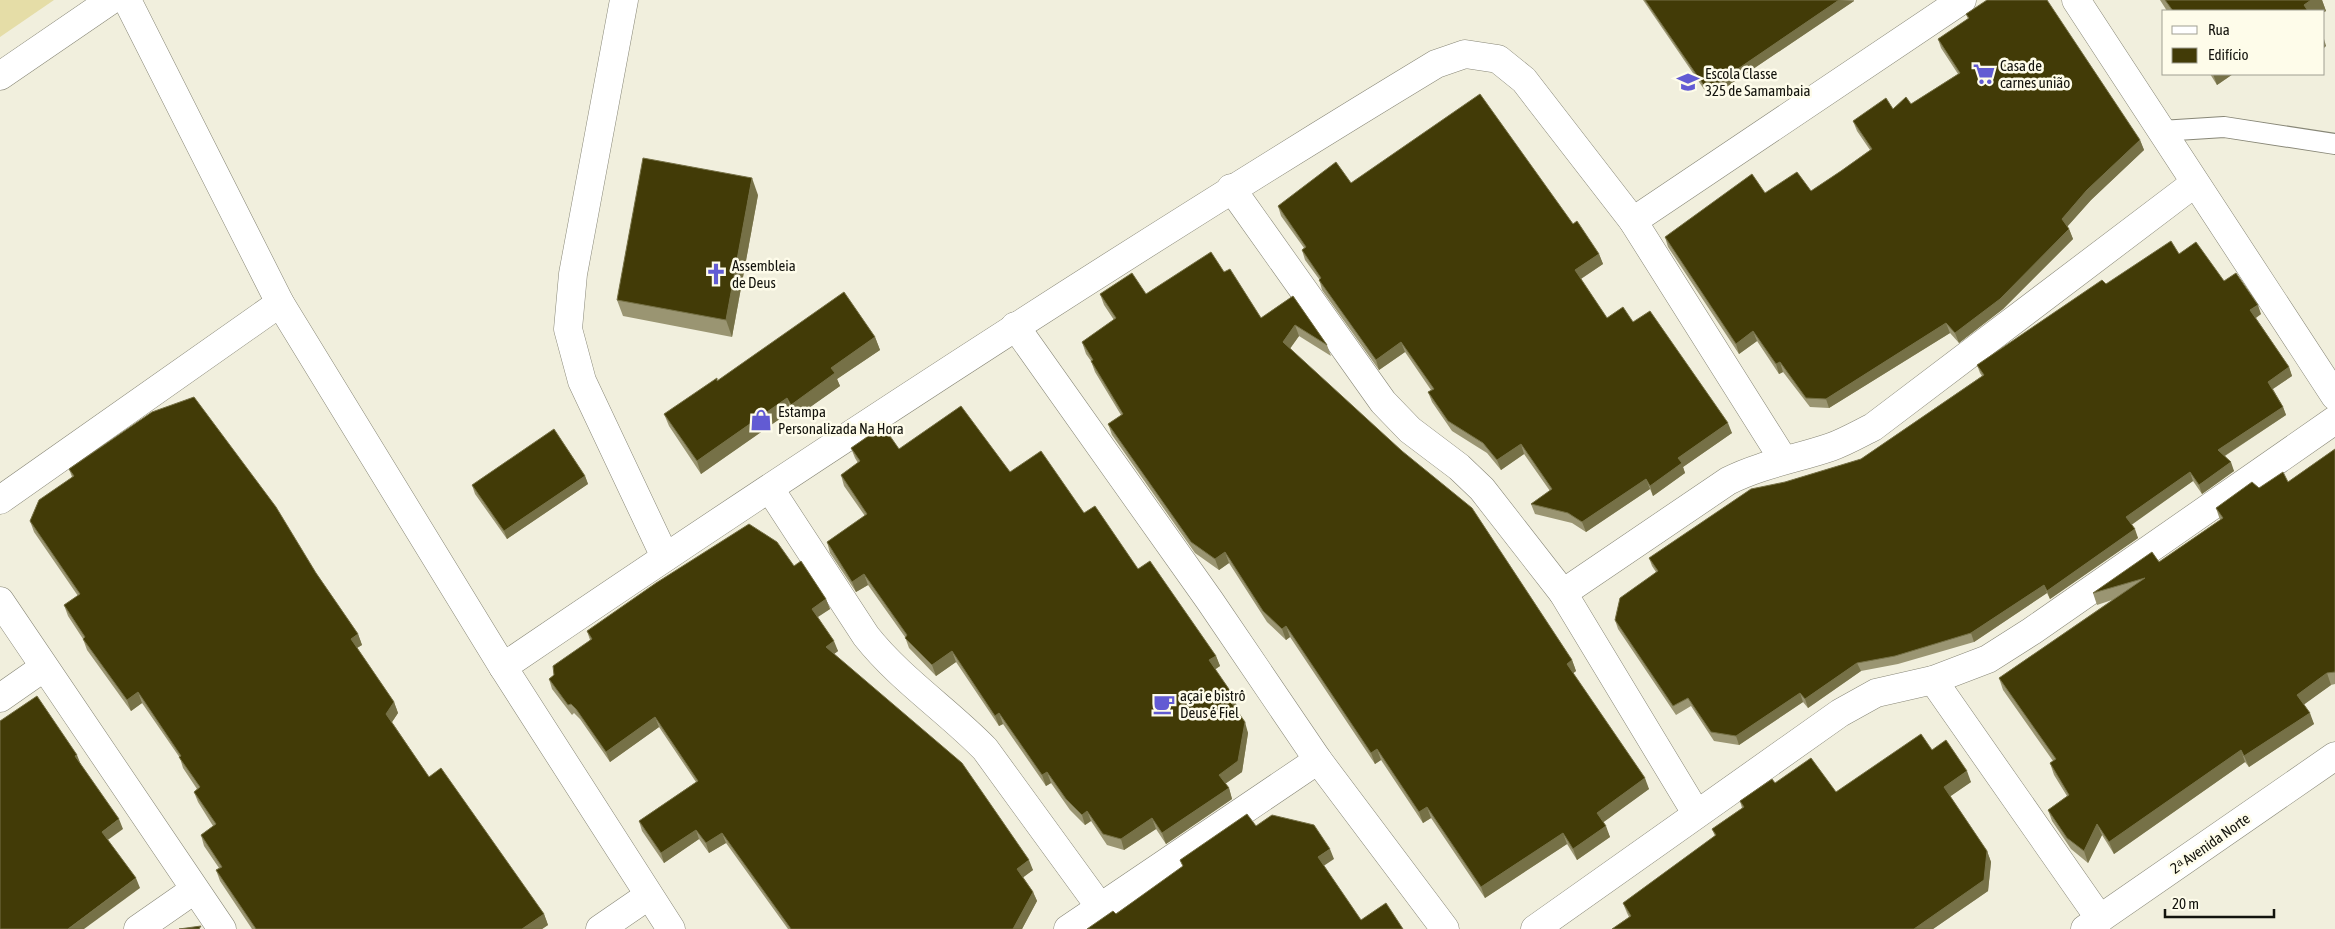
<svg xmlns="http://www.w3.org/2000/svg" width="2335" height="929" viewBox="0 0 2335 929" font-family="'Asap Condensed',sans-serif">
  <rect width="100%" height="100%" fill="#f1efdd"/>
  <!-- green -->
  <path fill="#e5dda7" d="M0,0H54L0,37Z"/>
  <g fill="none" stroke-linecap="round" stroke-linejoin="round">
    <!-- service casing -->
    <g stroke="#888777" stroke-width="22">
      <path id="service" d="M2161,131L2224,127L2335,144"/>
    </g>
    <!-- minor casing -->
    <g stroke="#888777" stroke-width="29">
      <g id="minor">
        <path d="M624,0L573,274L568,329L582,381L665,557"/>
        <path d="M2076,0L2335,396"/>
        <path d="M1231,188L1383,402L1410,430L1459,467L1482,489L1563,593L1696,813"/>
        <path d="M1633,221L1962,0"/>
        <path d="M1015,326L1210,601L1318,760L1445,929"/>
        <path d="M770,489L866,636C900,679 947,710 985,749L1100,907"/>
        <path d="M0,500L280,303"/>
        <path d="M1563,593L1728,481C1762,464 1796,459 1831,447C1845,442 1859,434 1873,427L2195,183"/>
        <path d="M0,601L222,929"/>
        <path d="M503,667C809,459 1119,256 1436,64L1465,54L1498,59L1524,80L1633,221L1783,459"/>
        <path d="M1933,680L2100,919"/>
        <path d="M0,698L43,668"/>
        <path d="M138,929L194,890"/>
        <path d="M600,929L648,896"/>
        <path d="M1068,929L1318,760"/>
        <path d="M1535,929L1840,713L1876,693L1933,680L1988,659L2032,631L2335,420"/>
      </g>
    </g>
    <!-- tertiary casing -->
    <g stroke="#888777" stroke-width="29">
      <g id="tertiary">
        <path d="M127,0L280,303L503,667L671,929"/>
        <path d="M0,76L111,0"/>
        <path d="M2085,929L2335,756"/>
      </g>
    </g>
    <!-- service -->
    <use href="#service" stroke="#fff" stroke-width="20"/>
    <!-- minor -->
    <use href="#minor" stroke="#fff" stroke-width="28"/>
    <!-- tertiary -->
    <use href="#tertiary" stroke="#fff" stroke-width="28"/>
  </g>
  <!-- wall -->
  <g fill="#9a9572">
    <path d="M1643,0H1854V1L1710,98Z"/>
    <path d="M2160,0H2322L2326,11L2324,12V11H2167Z"/>
    <path d="M1966,14L2140,140L2144,150L2091,200L2067,227L2069,229L2073,239L2003,309L1959,343L1950,333L1829,408L1810,407L1783,372L1779,374L1757,341L1739,354L1668,247L1665,237L1765,193L1811,191L1841,171L1870,150L1857,131L1853,121L1911,104L1958,74L1941,48L1938,39L1968,19Z"/>
    <path d="M2210,74H2233L2217,85Z"/>
    <path d="M1351,183L1573,224L1599,254L1603,264L1581,279L1607,318L1633,322L1732,433L1683,467L1685,473L1653,496L1650,489L1586,532L1572,523L1535,514L1531,504L1550,491L1524,454L1501,470L1487,453L1452,431L1432,402L1428,392L1431,390L1405,352L1379,370L1322,290L1319,279L1305,260L1302,250L1304,248L1281,216L1278,206Z"/>
    <path d="M758,195L732,337L623,316L617,300Z"/>
    <path d="M2179,254L2224,281L2261,314L2256,318L2289,367L2292,376L2273,389L2283,407L2286,415L2225,456L2234,471L2202,494L2193,481L2131,524L2138,538L2050,599L2047,593L1974,642L1898,664L1861,671L1808,708L1803,702L1739,745L1714,741L1691,706L1676,715L1618,629L1615,620L1656,572L1652,566L1649,558L1785,482L1861,459L1982,376L1980,373L1977,365L2106,284Z"/>
    <path d="M1224,272L1261,318L1293,296L1327,345L1331,356L1299,336L1290,348L1572,660L1576,671L1573,673L1649,789L1603,822L1610,837L1577,860L1567,844L1485,898L1431,818L1423,823L1381,760L1375,764L1290,637L1286,640L1267,622L1229,563L1219,570L1195,553L1112,435L1108,424L1121,415L1095,372L1091,361L1086,354L1082,342L1114,320L1104,305L1100,294H1146Z"/>
    <path d="M875,337L880,350L837,379L840,386L796,417L791,411L701,474L669,426L664,414Z"/>
    <path d="M851,448L899,449L1010,472L1084,513L1138,569L1216,656L1220,666L1215,669L1237,706L1235,707L1248,733L1242,772L1225,784L1229,788L1232,799L1166,844L1156,829L1124,850L1107,845L1091,821L1085,825L1070,810L1051,783L1046,786L1003,724L999,726L956,662L936,676L909,648L905,637L868,585L856,592L830,553L827,542L865,516L844,486L841,475L858,463L855,458Z"/>
    <path d="M2335,449V684L2331,685L2304,704L2314,724L2249,767L2245,762L2114,854L2102,835L2088,863L2071,849L2052,821L2048,810L2067,796L2054,775L2050,763L2053,761L2003,690L1999,678L2112,600L2097,605L2093,593L2159,562L2220,520L2216,508L2259,488L2288,482Z"/>
    <path d="M69,469L316,573L358,634L362,645L357,648L394,702L398,713L392,722L429,777L544,914L548,925L542,929H252L220,881L216,870L219,868L204,846L201,835L213,826L198,802L194,792L197,789L183,768L180,758L142,703L131,711L87,650L83,639L68,616L64,605L78,596L34,532L30,521L72,477Z"/>
    <path d="M585,476L588,484L507,539L475,494L472,485Z"/>
    <path d="M794,566L826,599L830,609L818,617L838,651L834,654L1033,870L1023,877L1033,892L1037,901L1022,929H788L726,843L709,853L699,839L664,863L642,831L639,821L696,782L659,727L610,762L580,719L574,713L572,715L552,689L549,679L554,675L590,640L587,631Z"/>
    <path d="M1932,750L1971,782L1950,796L1987,851L1991,862L1988,891L1933,929H1612L1629,917L1627,913L1623,903L1715,836L1712,829L1742,808L1740,801L1775,783L1836,792Z"/>
  </g>
  <!-- shaded-wall -->
  <g fill="#767147">
    <path d="M1839,0L1854,1L1710,98L1707,90Z"/>
    <path d="M2311,0H2322L2326,11L2324,12V11H2306L2304,5Z"/>
    <path d="M2324,39L2326,46L2324,48Z"/>
    <path d="M2213,74H2233L2217,85Z"/>
    <path d="M2140,140L2144,150L2091,200L2065,229L2062,219L2087,190Z"/>
    <path d="M752,178L758,195L732,337L726,320Z"/>
    <path d="M2069,229L2073,239L2003,309L1959,343L1955,333Z"/>
    <path d="M1599,254L1603,264L1579,280L1575,270Z"/>
    <path d="M2258,305L2261,314L2254,319L2250,310Z"/>
    <path d="M1946,323L1950,333L1829,408L1826,399Z"/>
    <path d="M1295,325L1299,336L1287,353L1283,342Z"/>
    <path d="M1753,331L1757,341L1739,354L1736,344Z"/>
    <path d="M875,337L880,350L837,379L840,386L796,417L791,405L831,368Z"/>
    <path d="M1401,342L1405,352L1379,370L1376,360Z"/>
    <path d="M1780,362L1783,372L1779,374L1776,364Z"/>
    <path d="M2289,367L2292,376L2271,390L2268,382Z"/>
    <path d="M787,398L791,411L701,474L697,461Z"/>
    <path d="M2283,407L2286,415L2221,458L2218,450Z"/>
    <path d="M1728,423L1732,433L1683,467L1685,473L1653,496L1650,486L1678,458Z"/>
    <path d="M1521,444L1524,454L1501,470L1497,460Z"/>
    <path d="M2231,462L2234,471L2202,494L2199,485Z"/>
    <path d="M2190,472L2193,481L2130,526L2126,517Z"/>
    <path d="M585,476L588,484L507,539L504,531Z"/>
    <path d="M1646,479L1650,489L1586,532L1582,522Z"/>
    <path d="M2135,529L2138,538L2050,599L2047,591Z"/>
    <path d="M1225,552L1229,563L1219,570L1215,559Z"/>
    <path d="M864,574L868,585L856,592L852,582Z"/>
    <path d="M2044,585L2047,593L1974,642L1971,633Z"/>
    <path d="M826,599L830,609L816,618L812,609Z"/>
    <path d="M1286,626L1290,637L1286,640L1282,629Z"/>
    <path d="M358,634L362,645L355,649L351,639Z"/>
    <path d="M834,641L838,651L830,657L826,647Z"/>
    <path d="M952,651L956,662L936,676L932,665Z"/>
    <path d="M1216,656L1220,666L1213,671L1209,660Z"/>
    <path d="M1572,660L1576,671L1571,675L1567,664Z"/>
    <path d="M1857,663L1861,671L1808,708L1805,699Z"/>
    <path d="M2327,673L2331,685L2302,706L2297,695Z"/>
    <path d="M138,692L142,703L131,711L127,700Z"/>
    <path d="M1800,693L1803,702L1739,745L1736,736Z"/>
    <path d="M1233,695L1237,706L1232,709L1228,698Z"/>
    <path d="M394,702L398,713L390,725L386,714Z"/>
    <path d="M999,713L1003,724L999,726L995,716Z"/>
    <path d="M2310,713L2314,724L2249,767L2244,756Z"/>
    <path d="M655,717L659,727L610,762L606,752Z"/>
    <path d="M1245,722L1248,733L1242,772L1222,786L1219,775Z"/>
    <path d="M1377,749L1381,760L1375,764L1371,753Z"/>
    <path d="M2241,750L2245,762L2114,854L2109,842Z"/>
    <path d="M77,755L81,765L75,756Z"/>
    <path d="M1967,771L1971,782L1948,798L1944,787Z"/>
    <path d="M1047,772L1051,783L1046,786L1042,775Z"/>
    <path d="M1645,778L1649,789L1601,824L1597,813Z"/>
    <path d="M1229,788L1232,799L1166,844L1162,833Z"/>
    <path d="M1427,807L1431,818L1423,823L1419,812Z"/>
    <path d="M1087,811L1091,821L1085,825L1082,815Z"/>
    <path d="M1152,818L1156,829L1124,850L1121,839Z"/>
    <path d="M119,819L123,829L105,842L102,832Z"/>
    <path d="M2097,824L2102,835L2088,863L2084,851Z"/>
    <path d="M1606,826L1610,837L1577,860L1573,849Z"/>
    <path d="M696,830L699,839L664,863L661,853Z"/>
    <path d="M722,833L726,843L709,853L706,843Z"/>
    <path d="M1563,833L1567,844L1485,898L1481,887Z"/>
    <path d="M1330,849L1334,859L1322,867L1318,857Z"/>
    <path d="M1987,851L1991,862L1988,891L1933,929H1914Z"/>
    <path d="M1029,860L1033,870L1021,879L1017,869Z"/>
    <path d="M136,878L140,888L84,929H68Z"/>
    <path d="M1033,892L1037,901L1022,929H1013Z"/>
    <path d="M544,914L548,925L542,929H522Z"/>
  </g>
  <!-- building -->
  <g fill="#423b07" stroke="#767147">
    <path d="M1645,0H1839L1707,90Z"/>
    <path d="M1987,0H2047L2140,140L2087,190L2062,219L2069,229L2000,299L1955,333L1946,323L1826,399L1806,398L1780,362L1776,364L1753,331L1736,344L1665,237L1752,174L1765,193L1797,172L1811,191L1841,171L1872,149L1853,121L1886,98L1893,109L1906,97L1911,104L1960,73L1938,39L1969,18L1966,14Z"/>
    <path d="M2165,0H2311L2304,5L2308,11H2173Z"/>
    <path d="M1480,94L1573,224L1577,221L1599,254L1575,270L1607,318L1623,307L1633,322L1650,311L1728,423L1678,458L1682,463L1650,486L1646,479L1582,522L1568,513L1531,504L1552,489L1521,444L1497,460L1483,443L1448,421L1428,392L1434,389L1401,342L1376,360L1319,280L1321,278L1302,250L1306,247L1278,206L1336,162L1351,183Z"/>
    <path d="M643,158L752,178L726,320L617,300Z"/>
    <path d="M2171,241L2179,254L2196,242L2224,281L2236,273L2258,305L2250,310L2289,367L2268,382L2283,407L2218,450L2231,462L2199,485L2190,472L2126,517L2135,529L2047,591L2044,585L1971,633L1895,656L1857,663L1805,699L1800,693L1736,736L1711,732L1688,698L1673,706L1615,620L1620,598L1658,571L1649,558L1751,489L1785,482L1861,459L1984,375L1977,365L2102,280L2106,284Z"/>
    <path d="M1211,252L1224,272L1230,269L1261,318L1293,296L1327,345L1295,325L1283,342L1402,451L1472,508L1572,660L1567,664L1645,778L1597,813L1606,826L1573,849L1563,833L1481,887L1427,807L1419,812L1377,749L1371,753L1286,626L1282,629L1263,611L1225,552L1215,559L1191,542L1108,424L1123,414L1091,361L1093,360L1082,342L1116,318L1100,294L1132,273L1146,294Z"/>
    <path d="M844,292L875,337L831,368L835,373L791,405L787,398L697,461L664,414L717,378V381Z"/>
    <path d="M194,397L276,507L316,573L358,634L351,639L394,702L386,714L429,777L441,768L544,914L522,929H256L216,870L222,867L201,835L216,824L194,792L200,787L179,757L181,756L138,692L127,700L83,639L85,637L64,605L80,594L30,521L39,500L74,476L69,469L152,412Z"/>
    <path d="M961,406L1010,472L1041,451L1084,513L1095,506L1138,569L1150,561L1216,656L1209,660L1233,695L1228,698L1245,722L1238,761L1219,775L1229,788L1162,833L1152,818L1121,839L1103,834L1087,811L1082,815L1066,799L1047,772L1042,775L999,713L995,716L952,651L932,665L905,638L907,635L864,574L852,582L827,542L867,514L841,475L860,461L851,448L883,426L899,449Z"/>
    <path d="M554,429L585,476L504,531L472,485Z"/>
    <path d="M2335,449V672L2327,673L2297,695L2310,713L2244,756L2241,750L2109,842L2097,824L2084,851L2067,838L2048,810L2069,795L2050,763L2056,759L1999,678L2145,578L2093,593L2152,552L2159,562L2223,518L2216,508L2252,482L2259,488L2283,472L2288,482Z"/>
    <path d="M749,524L777,542L794,566L801,561L826,599L812,609L834,641L826,647L962,763L1029,860L1017,869L1033,892L1013,929H791L722,833L706,843L696,830L661,853L639,821L698,781L655,717L606,752L576,709L571,704L568,705L549,679L554,675L553,666L592,639L587,631L656,583Z"/>
    <path d="M37,696L77,755L75,756L119,819L102,832L136,878L68,929H0V721Z"/>
    <path d="M1921,734L1932,750L1946,740L1967,771L1944,787L1987,851L1984,880L1914,929H1612L1631,916L1623,903L1716,835L1712,829L1744,807L1740,801L1772,779L1775,783L1811,758L1836,792Z"/>
    <path d="M1247,814L1256,826L1272,815L1314,825L1330,849L1318,857L1361,920L1386,903L1403,929H1087L1113,911L1116,914L1183,866L1180,860Z"/>
    <path d="M201,926L199,929H179Z"/>
  </g>
  <!-- icons -->
  <defs>
    <g id="supermarket-bare" transform="scale(1.725)"><path d="M-6-5.5h2.5l.6 2H6L4.5 2H-2.5L-4.4-4H-6ZM-1.5 3.2a1.3 1.3 0 1 0 .1 0ZM3 3.2a1.3 1.3 0 1 0 .1 0Z" fill="#625bd3" stroke="#fefcea" stroke-width="2.5" paint-order="stroke"/></g>
    <g id="school-bare" transform="scale(1.725)"><path d="M0-5L7-2L0 1L-7-2ZM-4 1L0 2.5L4 1V4Q0 6-4 4Z" fill="#625bd3" stroke="#fefcea" stroke-width="2.5" paint-order="stroke"/></g>
    <g id="church-bare" transform="scale(1.725)"><path d="M-1.2-6h2.4v3.5h3.3v2.4h-3.3V6h-2.4V-.1h-3.3v-2.4h3.3Z" fill="#625bd3" stroke="#fefcea" stroke-width="2.5" paint-order="stroke"/></g>
    <g id="shop-bare" transform="scale(1.725)"><path d="M-5-2.5h2.3a2.7 3.5 0 0 1 5.4 0H5L5.5 6h-11ZM-1.5-2.5h3a1.5 2.3 0 0 0-3 0Z" fill="#625bd3" stroke="#fefcea" stroke-width="2.5" paint-order="stroke"/></g>
    <g id="cafe-bare" transform="scale(1.725)"><path d="M-5.5-4.5H6V0H3Q3 3.5 0 3.5H-2.5Q-5.5 3.5-5.5 0ZM3-3.2v2h1.7v-2ZM-6 4.5H4V6H-6Z" fill="#625bd3" stroke="#fefcea" stroke-width="2.5" paint-order="stroke"/></g>
  </defs>
  <g fill-rule="evenodd">
    <use href="#supermarket-bare" x="1984" y="74"/>
    <use href="#school-bare" x="1688" y="82"/>
    <use href="#church-bare" x="716" y="274"/>
    <use href="#shop-bare" x="761" y="420"/>
    <use href="#cafe-bare" x="1164" y="704"/>
  </g>
  <g text-anchor="middle" dominant-baseline="central" stroke-width="5" stroke-linejoin="round" paint-order="stroke">
    <!-- poi labels -->
    <g font-size="15" fill="#13130d" stroke="#fefcea" text-anchor="start">
      <text x="2000" y="65">Casa de<tspan x="2000" dy="17">carnes união</tspan></text>
      <text x="1705" y="73">Escola Classe<tspan x="1705" dy="17">325 de Samambaia</tspan></text>
      <text x="732" y="265">Assembleia<tspan x="732" dy="17">de Deus</tspan></text>
      <text x="778" y="411">Estampa<tspan x="778" dy="17">Personalizada Na Hora</tspan></text>
      <text x="1180" y="695">açai e bistrô<tspan x="1180" dy="17">Deus é Fiel</tspan></text>
    </g>
    <!-- street labels -->
    <g font-size="15" fill="#13130d" stroke="#fefcea">
      <text transform="translate(2210 843) rotate(-35)">2ᵃ Avenida Norte</text>
    </g>
  </g>
  <!-- legend -->
  <rect x="2162" y="10" width="162" height="65" fill="#fefcea" stroke="#a09f92"/>
  <rect x="2172" y="26" width="25" height="8" fill="#ffffff" stroke="#a09f92"/>
  <text x="2208" y="35" font-size="15" fill="#13130d">Rua</text>
  <rect x="2172" y="48" width="25" height="15" fill="#423b07" stroke="#a09f92"/>
  <text x="2208" y="60" font-size="15" fill="#13130d">Edifício</text>
  <!-- scale -->
  <path d="M2165 909v8h109v-8" fill="none" stroke="#13130d" stroke-width="2.5"/>
  <text x="2172" y="909" font-size="15" fill="#13130d" stroke="#fefcea" stroke-width="4" paint-order="stroke">20 m</text>
</svg>
